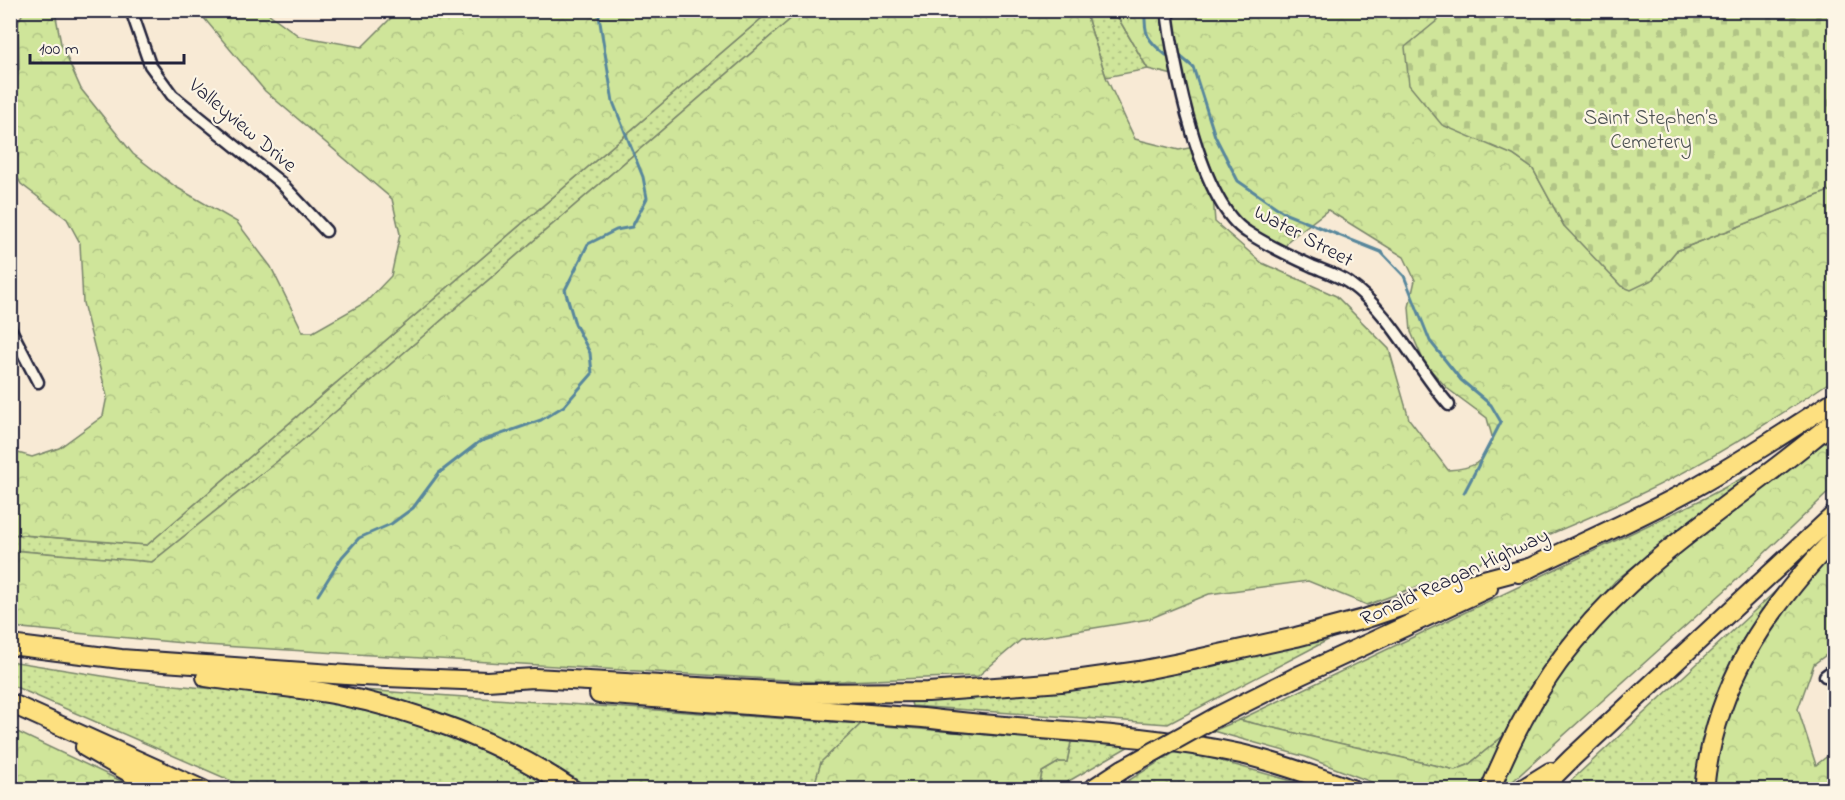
<svg xmlns="http://www.w3.org/2000/svg" width="1845" height="800" viewBox="0 0 1845 800" font-family="'Indie Flower',sans-serif">
  <defs>
    <pattern id="grass-dots" width="8" height="8" patternUnits="userSpaceOnUse" patternTransform="scale(1.5)"><rect width="8" height="8" fill="#cfe59a"/><path d="M2 2h.1M6 6h.1" fill="none" stroke="#b1c486" stroke-width="1.8" stroke-linecap="round"/></pattern>
    <pattern id="forest-crowns" width="20" height="18" patternUnits="userSpaceOnUse" patternTransform="scale(1.5)"><rect width="20" height="18" fill="#cfe59a"/><path d="M2 6a3 3 0 1 1 6 0M12 15a3 3 0 1 1 6 0" fill="none" stroke="#b1c486"/></pattern>
    <pattern id="cemetery-stones" width="16" height="16" patternUnits="userSpaceOnUse" patternTransform="scale(1.5)"><rect width="16" height="16" fill="#cfe59a"/><path d="M2 7V4a2 2 0 0 1 4 0v3zM10 15v-3a2 2 0 0 1 4 0v3z" fill="#b1c486"/></pattern>
  </defs>
  <rect width="100%" height="100%" fill="#f8ead5"/>
  <filter id="ink" filterUnits="userSpaceOnUse"><feTurbulence type="fractalNoise" baseFrequency=".0167" numOctaves="2"/><feDisplacementMap in="SourceGraphic" scale="12" xChannelSelector="R" yChannelSelector="G"/><feConvolveMatrix kernelMatrix="1 2 1 2 8 2 1 2 1" color-interpolation-filters="sRGB"/></filter>
  <g filter="url(#ink)">
    <!-- grass -->
    <g fill="url(#grass-dots)" stroke="#78846a" stroke-width="1.5">
      <path d="M770,11H800L290,451L152,562L11,550L10,534L147,545Z"/>
      <path d="M1085,11H1114L1148,69L1106,77Z"/>
      <path d="M1748,475L1615,581L1550,659L1502,737L1468,765L1455,770L1239,720L1705,498Z"/>
      <path d="M1780,587L1743,639L1722,686L1697,789L1561,790Z"/>
      <path d="M1349,629L1168,724L912,706L910,699L1069,689L1207,668Z"/>
      <path d="M10,661L133,681L326,700L421,723L525,767L561,789H250L11,685Z"/>
      <path d="M347,689L861,724L822,762L813,789H590C520,737 430,716 347,689Z"/>
      <path d="M1071,742L1131,745L1069,781L1058,789L1035,790L1040,783L1042,772L1059,762H1067Z"/>
      <path d="M1175,752H1189L1320,789L1113,790Z"/>
    </g>
    <!-- forest -->
    <g fill="url(#forest-crowns)" stroke="#78846a" stroke-width="1.5">
      <path d="M24,11H55L61,44L81,89L133,154L176,187L237,222L271,267L303,332H313L366,302L391,276L400,234L392,199L265,91L203,17L202,11H265L299,36L362,47L398,11H770L147,545L11,534V451L32,457L59,448L103,416L107,396L83,303L80,243L67,219L21,184L11,165V81L19,69L18,22Z"/>
      <path d="M800,11H1085L1106,77L1135,139L1179,150L1194,147L1213,196L1215,222L1262,263L1336,296L1389,349L1409,419L1448,470C1475,468 1481,464 1493,440L1487,418L1448,389L1425,364L1411,332L1409,307L1415,280L1404,257L1328,210L1289,240L1284,249C1267,239 1246,231 1234,216C1222,201 1216,180 1209,162C1191,113 1175,63 1173,11H1449L1406,47L1513,155L1533,169L1564,226L1652,280L1676,251L1834,189V379C1770,422 1704,465 1634,497C1547,538 1457,572 1367,605L1308,581L1209,594L1149,619L1021,640L978,676L819,682L205,645L11,627L10,550L152,562L290,451Z"/>
      <path d="M1114,11H1163L1173,75L1148,69Z"/>
      <path d="M1834,432V487L1731,585L1504,789L1498,790L1542,696L1615,606L1697,532Z"/>
      <path d="M1834,549V649L1814,664L1798,709L1816,765L1834,751V789L1711,790L1719,739L1736,689L1766,630Z"/>
      <path d="M1239,720L1455,770L1468,765L1502,737L1483,789L1392,790L1306,757L1213,731Z"/>
      <path d="M861,724L1071,742L1067,762H1059L1042,772L1040,783L1035,789H813L821,762Z"/>
      <path d="M10,729H11L138,789H11Z"/>
    </g>
    <!-- cemetery -->
    <path fill="url(#cemetery-stones)" stroke="#78846a" stroke-width="1.5" d="M1449,11H1834V189L1676,251L1652,280L1631,290L1621,286L1564,226L1533,169L1513,155L1442,125L1409,85L1405,47Z"/>
    <g fill="none" stroke-linecap="round" stroke-linejoin="round">
      <!-- stream -->
      <g stroke="#59879c" stroke-width="3">
        <path d="M1145,10C1144,35 1147,40 1166,55"/>
        <path d="M1181,57L1193,67L1215,136L1238,181L1286,214L1381,252L1404,276L1430,341L1461,380L1491,405L1501,422L1464,493"/>
        <path d="M318,595L342,557L359,538L391,524L413,508L439,473L479,442L541,420L564,406L592,374L590,353L575,324L565,290L588,244L616,230L632,227L647,198L643,177L613,102L598,10"/>
      </g>
      <!-- minor casing -->
      <g stroke="#22223b" stroke-width="15">
        <g id="minor">
          <path d="M131,10L150,65L172,95L280,182L326,231"/>
          <path d="M1167,10C1173,64 1200,203 1247,232C1267,245 1290,256 1312,266C1324,271 1338,275 1349,283C1393,315 1414,365 1449,405"/>
          <path d="M10,328L38,382"/>
          <path d="M1825,676L1834,669"/>
        </g>
      </g>
      <!-- motorway casing -->
      <g stroke="#22223b" stroke-width="22">
        <g id="motorway">
          <path d="M1519,573C1578,544 1641,518 1699,485C1745,459 1790,430 1834,401"/>
          <path d="M10,645L121,659L361,676L487,681L534,678L805,693L928,692L1061,682L1139,671L1179,663L1296,637L1364,619L1469,584L1529,568"/>
          <path d="M206,677C248,684 291,686 333,694C417,710 502,742 573,790"/>
          <path d="M599,694L923,718C1029,731 1136,731 1241,754C1280,763 1317,777 1354,790"/>
          <path d="M10,703L203,790"/>
          <path d="M1216,717L1294,678L1488,588"/>
          <path d="M85,747L160,790"/>
          <path d="M1091,790L1123,769"/>
          <path d="M1490,790C1512,736 1539,684 1576,640C1630,574 1699,526 1766,475C1789,458 1812,439 1834,422"/>
          <path d="M1521,790L1550,772"/>
          <path d="M1540,790L1572,758L1834,515"/>
          <path d="M1704,790C1714,687 1765,611 1834,539"/>
        </g>
      </g>
      <!-- minor -->
      <use href="#minor" stroke="#fcf5e5" stroke-width="10"/>
      <!-- motorway -->
      <use href="#motorway" stroke="#fde080" stroke-width="18"/>
      <!-- motorway-bridge casing -->
      <g stroke="#22223b" stroke-width="22" stroke-linecap="butt">
        <path id="motorway-bridge" d="M1123,769L1216,717"/>
      </g>
      <!-- motorway-bridge -->
      <use href="#motorway-bridge" stroke="#fde080" stroke-width="18"/>
    </g>
  </g>
  <g text-anchor="middle" dominant-baseline="central" stroke-width="4.5" stroke-linejoin="round" paint-order="stroke">
    <!-- park labels -->
    <g font-size="21" fill="#4d5353" stroke="#fcf5e5">
      <text x="1651" y="119">Saint Stephen’s<tspan x="1651" dy="24">Cemetery</tspan></text>
    </g>
    <!-- street labels -->
    <g font-size="21" fill="#22223b" stroke="#fcf5e5">
      <text transform="translate(242 126) rotate(40)">Valleyview Drive</text>
      <text transform="translate(1303 237) rotate(28)">Water Street</text>
      <text transform="translate(1455 578) rotate(-25)">Ronald Reagan Highway</text>
    </g>
  </g>
  <!-- margin -->
  <rect width="1845" height="800" fill="none" stroke="#fcf5e5" stroke-width="36"/>
  <rect x="18" y="18" width="1809" height="764" fill="none" stroke="#22223b" stroke-width="2" filter="url(#ink)"/>
  <!-- scale -->
  <path d="M30 54v9h154v-9" fill="none" stroke="#22223b" stroke-width="3"/>
  <text x="39" y="54" font-size="18" fill="#22223b" stroke="#fcf5e5" stroke-width="4.5" paint-order="stroke">100 m</text>
</svg>
